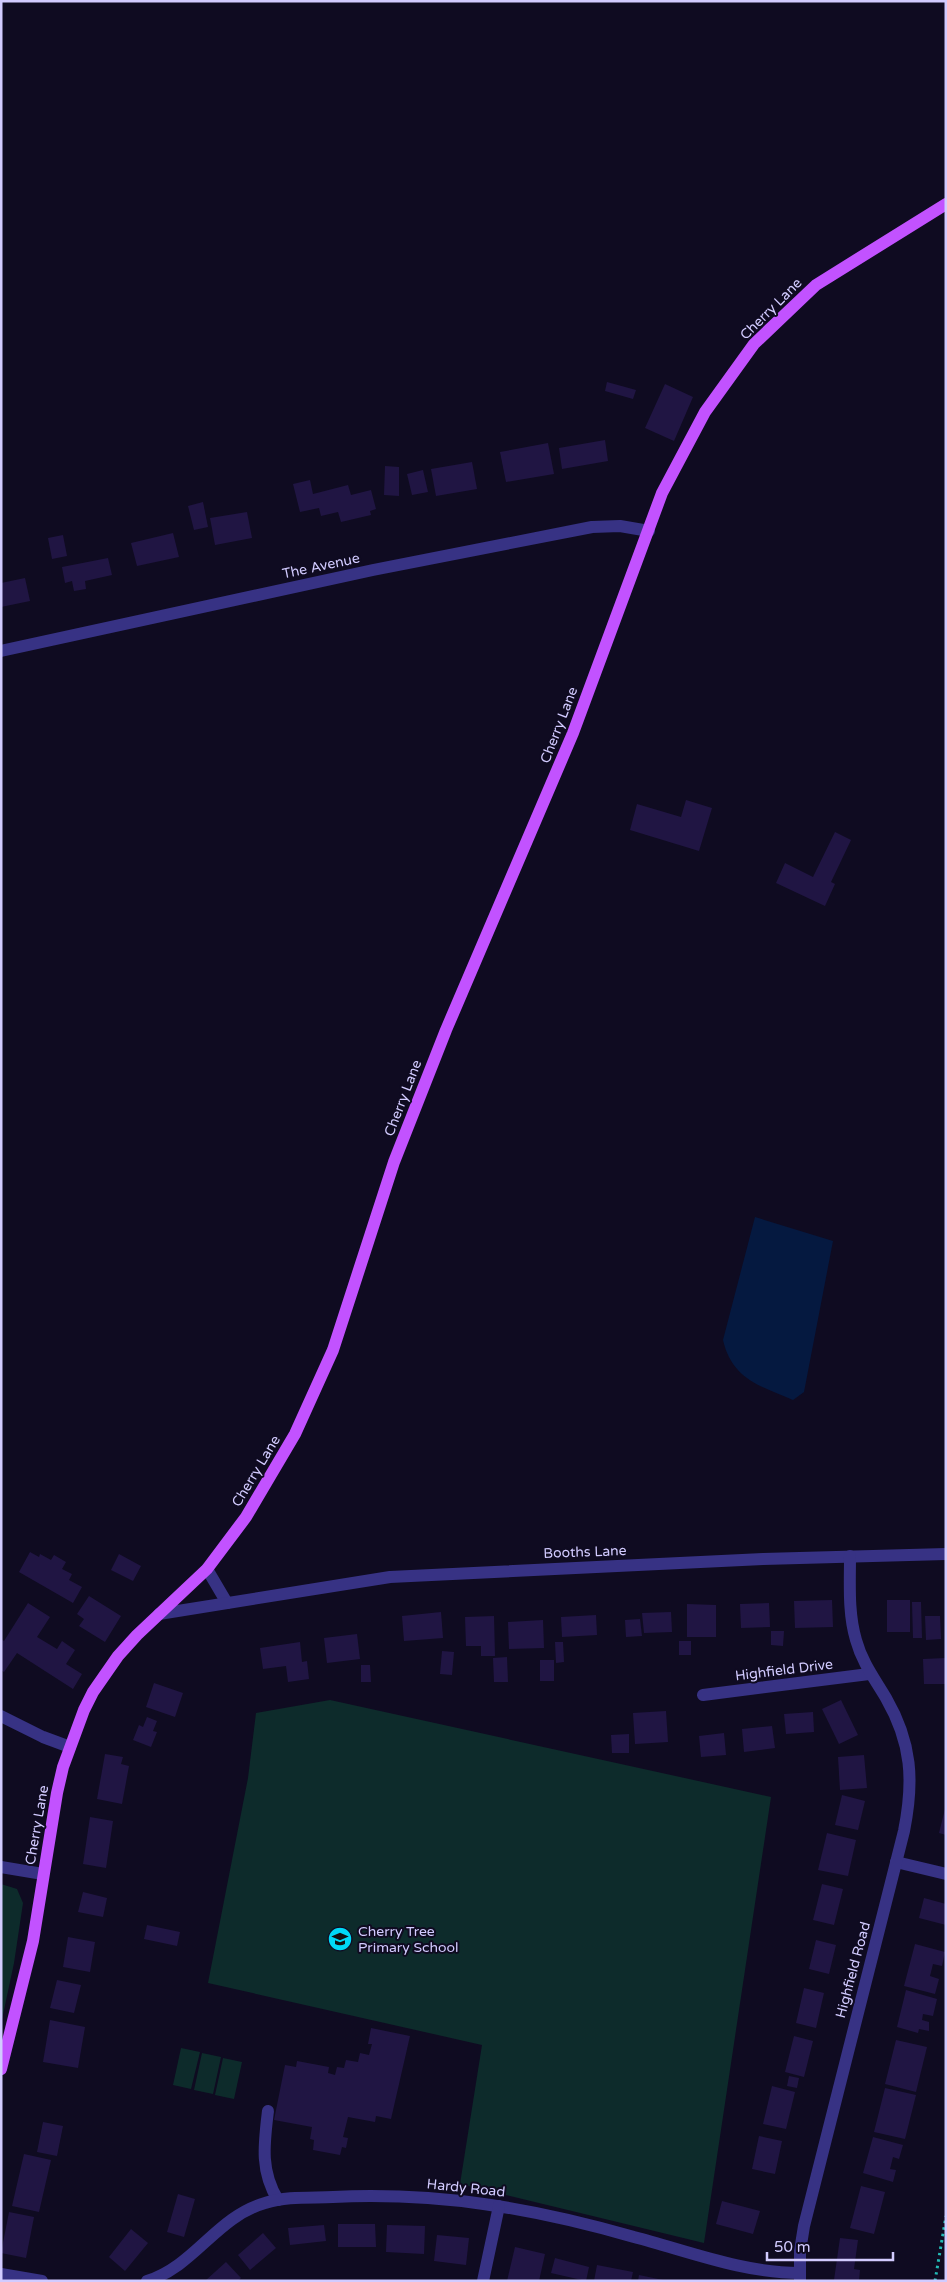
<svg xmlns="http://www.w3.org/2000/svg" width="947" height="2282" viewBox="0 0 947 2282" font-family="'Varela Round',sans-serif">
  <rect width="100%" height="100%" fill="#0f0b21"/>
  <!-- green -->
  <g fill="#0d2b2b">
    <path d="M330,1700L771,1797L704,2243L460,2184L482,2045L208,1983L248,1778L256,1713Z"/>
    <path d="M1,1884L17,1889L23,1903L14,1963L1,2024Z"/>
    <path d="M181,2048L200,2052L191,2089L173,2085Z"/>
    <path d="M202,2053L221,2057L213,2094L194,2090Z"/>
    <path d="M223,2058L242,2062L234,2099L215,2095Z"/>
  </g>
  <!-- water -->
  <path fill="#051940" d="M755,1217L833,1241L804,1392L793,1400C760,1386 732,1379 723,1340Z"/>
  <!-- building -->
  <g fill="#201543">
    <path d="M607,382L636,390L633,399L605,391Z"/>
    <path d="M665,384L693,397L674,441L645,428Z"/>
    <path d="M605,440L608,461L562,469L559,448Z"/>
    <path d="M548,443L554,474L506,482L500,452Z"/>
    <path d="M472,462L477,489L436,496L431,469Z"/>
    <path d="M385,466L399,467V496L384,495Z"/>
    <path d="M423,470L428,492L412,495L407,474Z"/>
    <path d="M310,480L313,494L348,485L351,495L371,490L376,509L370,511L371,515L341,522L338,512L321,516L319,508L300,512L293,484Z"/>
    <path d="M203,502L208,527L194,530L188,506Z"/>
    <path d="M247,512L252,538L215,545L210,518Z"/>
    <path d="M173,533L179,557L137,566L131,543Z"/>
    <path d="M63,535L67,556L52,559L48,538Z"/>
    <path d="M108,558L112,575L85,581L86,589L74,591L72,581L65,583L62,567Z"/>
    <path d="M25,578L30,601L1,607V583Z"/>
    <path d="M686,800L712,808L699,851L630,830L637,804L681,817Z"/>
    <path d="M835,832L851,840L831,882L835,884L825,906L776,883L785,863L813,877Z"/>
    <path d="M30,1552L39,1557L40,1554L51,1560L54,1555L66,1562L62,1569L72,1574L69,1580L82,1587L73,1603L19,1572Z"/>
    <path d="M119,1554L141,1566L133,1581L111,1570Z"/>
    <path d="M89,1596L121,1616L105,1642L79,1626L84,1619L77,1614Z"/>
    <path d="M832,1600L833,1627L795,1628L794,1601Z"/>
    <rect x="887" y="1600" width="23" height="32"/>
    <path d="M912,1602H921L922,1638H913Z"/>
    <path d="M28,1603L50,1617L37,1637L57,1649L62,1641L75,1650L66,1664L82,1674L73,1689L17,1653L4,1672L1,1670V1639L4,1641Z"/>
    <path d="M769,1603L770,1627L741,1628L740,1604Z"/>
    <path d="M687,1604L716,1605V1637H687Z"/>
    <path d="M441,1612L443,1638L404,1641L402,1616Z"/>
    <path d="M671,1612L672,1632L644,1633L642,1613Z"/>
    <path d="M596,1615L597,1635L562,1637L561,1617Z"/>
    <path d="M494,1616L495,1656H481V1646H466L465,1617Z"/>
    <path d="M925,1616H940L941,1639L926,1640Z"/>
    <path d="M640,1619L642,1636L626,1637L625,1620Z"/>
    <path d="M543,1620L544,1648L509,1649L508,1622Z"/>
    <path d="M771,1631H784L783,1646L771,1645Z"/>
    <path d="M357,1634L360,1659L327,1663L324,1638Z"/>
    <rect x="679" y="1641" width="12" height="14"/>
    <path d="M300,1642L302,1662L307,1661L309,1679L288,1682L286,1666L263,1669L260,1648Z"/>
    <path d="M555,1642H563L564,1662L556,1663Z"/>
    <path d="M442,1651L454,1652L452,1675L440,1674Z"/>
    <path d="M507,1657L508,1682H494L493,1658Z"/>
    <path d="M946,1658V1684H924L923,1659Z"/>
    <rect x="540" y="1660" width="14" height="21"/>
    <path d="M361,1665H370L371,1682H361Z"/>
    <path d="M154,1683L183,1693L175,1717L146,1707Z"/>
    <path d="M841,1700L858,1735L839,1744L822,1709Z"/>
    <path d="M666,1711L668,1742L635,1744L633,1713Z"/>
    <path d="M813,1712L814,1732L786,1734L784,1714Z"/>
    <path d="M147,1717L157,1721L153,1731L157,1732L151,1747L133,1740L139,1725L143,1727Z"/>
    <path d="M772,1726L775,1748L744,1752L742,1729Z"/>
    <path d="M724,1733L726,1755L701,1757L699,1736Z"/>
    <path d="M629,1734V1753H612L611,1735Z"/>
    <path d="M105,1754L123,1757L121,1764L129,1766L122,1804L97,1799Z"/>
    <path d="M864,1755L867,1788L840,1790L838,1757Z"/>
    <path d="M842,1795L865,1801L858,1830L835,1825Z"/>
    <path d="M945,1809H946V1835L939,1833Z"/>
    <path d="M90,1817L113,1821L106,1868L83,1864Z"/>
    <path d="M827,1833L856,1840L848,1876L818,1870Z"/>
    <path d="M822,1884L843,1889L834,1925L813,1920Z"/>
    <path d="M83,1892L107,1898L103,1917L78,1912Z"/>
    <path d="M924,1898L946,1904V1925L919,1918Z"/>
    <path d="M147,1925L180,1932L177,1946L144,1939Z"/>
    <path d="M68,1937L95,1942L90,1972L63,1967Z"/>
    <path d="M816,1940L836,1945L829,1974L809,1969Z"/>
    <path d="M915,1944L945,1952L942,1966L933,1964L930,1976L939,1979L935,1994L904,1986Z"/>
    <path d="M57,1980L81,1985L74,2013L50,2008Z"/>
    <path d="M804,1988L824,1993L816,2028L796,2023Z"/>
    <path d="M906,1990L937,1999L933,2016L923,2014L922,2020L929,2022V2031L919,2029L918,2033L897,2027Z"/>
    <path d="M50,2020L85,2027L78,2068L43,2062Z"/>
    <path d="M371,2028L410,2036L391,2119L376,2116L375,2122L348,2117L343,2137L348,2138L346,2148L342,2147L340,2155L313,2150L314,2140L310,2139L312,2127L274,2120L285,2065L296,2067L297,2061L329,2067L328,2073L335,2075L337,2067L344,2068L346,2060L358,2062L360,2053L369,2055L372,2044H368Z"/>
    <path d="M794,2036L813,2041L804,2077L785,2072Z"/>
    <path d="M896,2040L927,2047L916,2092L885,2084Z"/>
    <path d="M789,2076L799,2078L797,2088L787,2086Z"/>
    <path d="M772,2086L795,2092L786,2129L763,2124Z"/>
    <path d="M885,2088L916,2095L905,2139L874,2132Z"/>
    <path d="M43,2122L63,2126L57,2156L37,2152Z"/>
    <path d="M759,2136L782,2141L775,2174L752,2169Z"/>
    <path d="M873,2137L903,2145L899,2159L893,2157L890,2169L896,2170L893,2182L863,2173Z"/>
    <path d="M24,2154L51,2160L39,2212L12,2206Z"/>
    <path d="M861,2186L885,2192L874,2234L850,2228Z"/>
    <path d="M178,2194L195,2199L184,2237L167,2232Z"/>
    <path d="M722,2201L760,2211L753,2234L716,2224Z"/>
    <path d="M9,2212L34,2217L26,2258L1,2253Z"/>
    <path d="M338,2224H375L376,2247H338Z"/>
    <path d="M324,2225L326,2241L290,2245L288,2228Z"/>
    <path d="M387,2225L425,2226L424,2254L386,2252Z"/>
    <path d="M131,2229L148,2243L125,2271L109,2257Z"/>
    <path d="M263,2233L276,2248L250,2270L238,2255Z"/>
    <path d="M437,2235L469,2238L466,2265L434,2261Z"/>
    <path d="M840,2238L858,2240L854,2269L860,2270L859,2281L834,2280Z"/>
    <path d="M515,2247L545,2254L539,2281H507Z"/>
    <path d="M555,2258L589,2267L586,2281L551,2273Z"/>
    <path d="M226,2262L241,2278L238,2281H205Z"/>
    <path d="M597,2265L633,2272L631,2281H594Z"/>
    <path d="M639,2275L663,2280V2281H638Z"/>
  </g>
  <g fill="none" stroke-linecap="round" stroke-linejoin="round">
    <!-- path -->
    <path stroke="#23bbb5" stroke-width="3" stroke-dasharray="2.5 4" stroke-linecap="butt" d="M935,2281L946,2216"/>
    <!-- minor -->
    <g stroke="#373284" stroke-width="12">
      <path d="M1,651L373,570L592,527L620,526L649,531"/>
      <path d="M207,1569L227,1603"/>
      <path d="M159,1614L390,1577L763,1559L946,1554"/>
      <path d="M703,1695L869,1674"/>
      <path d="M1,1716L43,1737L70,1747"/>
      <path d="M896,1862L946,1874"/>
      <path d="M1,1867L43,1874"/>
      <path d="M268,2111C264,2144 260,2171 278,2200"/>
      <path d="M1,2274L42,2281"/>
      <path d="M147,2281C195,2266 216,2217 265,2203C287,2196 311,2198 333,2197C439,2192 533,2208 634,2237C688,2251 743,2273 800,2273"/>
      <path d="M483,2281L499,2206"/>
      <path d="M800,2281V2251L804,2226L904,1831C914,1781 912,1743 886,1698C874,1678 862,1662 856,1640C848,1613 850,1584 850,1556"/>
    </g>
    <!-- major -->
    <path stroke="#c252ff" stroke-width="12" d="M1,2069L33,1941L57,1793L63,1767L84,1710L93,1692L118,1656L137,1635L207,1569L246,1517L295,1434L333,1350L394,1162L446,1030L573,733L662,493L705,412L754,344L816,285L946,204"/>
  </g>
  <!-- icons -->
  <defs>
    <g id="school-disc" transform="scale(1.25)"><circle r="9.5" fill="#00d8f6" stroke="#0f0b21"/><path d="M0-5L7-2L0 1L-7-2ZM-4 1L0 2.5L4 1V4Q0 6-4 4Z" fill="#111"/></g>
  </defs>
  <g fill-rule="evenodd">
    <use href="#school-disc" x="340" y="1939"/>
  </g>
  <g text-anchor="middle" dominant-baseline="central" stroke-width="4" stroke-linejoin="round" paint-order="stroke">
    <!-- street labels -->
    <g font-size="14" fill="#d2cbff" stroke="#0f0b21">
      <text transform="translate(771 309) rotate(-45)">Cherry Lane</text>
      <text transform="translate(321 566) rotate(-12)">The Avenue</text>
      <text transform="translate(559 725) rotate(-69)">Cherry Lane</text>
      <text transform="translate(403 1098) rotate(-69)">Cherry Lane</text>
      <text transform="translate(256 1471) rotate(-59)">Cherry Lane</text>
      <text transform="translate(585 1552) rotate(-2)">Booths Lane</text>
      <text transform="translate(784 1670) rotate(-7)">Highfield Drive</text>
      <text transform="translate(37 1825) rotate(-80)">Cherry Lane</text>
      <text transform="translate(853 1970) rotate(-75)">Highfield Road</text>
      <text transform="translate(466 2188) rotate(6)">Hardy Road</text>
    </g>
    <!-- poi labels -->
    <g font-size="14" fill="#d2cbff" stroke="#0f0b21" text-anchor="start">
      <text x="358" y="1931">Cherry Tree<tspan x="358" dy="16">Primary School</tspan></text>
    </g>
  </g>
  <!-- border -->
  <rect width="947" height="2282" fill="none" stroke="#d2cbff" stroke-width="5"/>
  <!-- scale -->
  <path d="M767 2252v8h126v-8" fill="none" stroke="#d2cbff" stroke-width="2.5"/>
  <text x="774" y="2252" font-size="15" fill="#d2cbff" stroke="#0f0b21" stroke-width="4" paint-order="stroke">50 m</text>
</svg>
